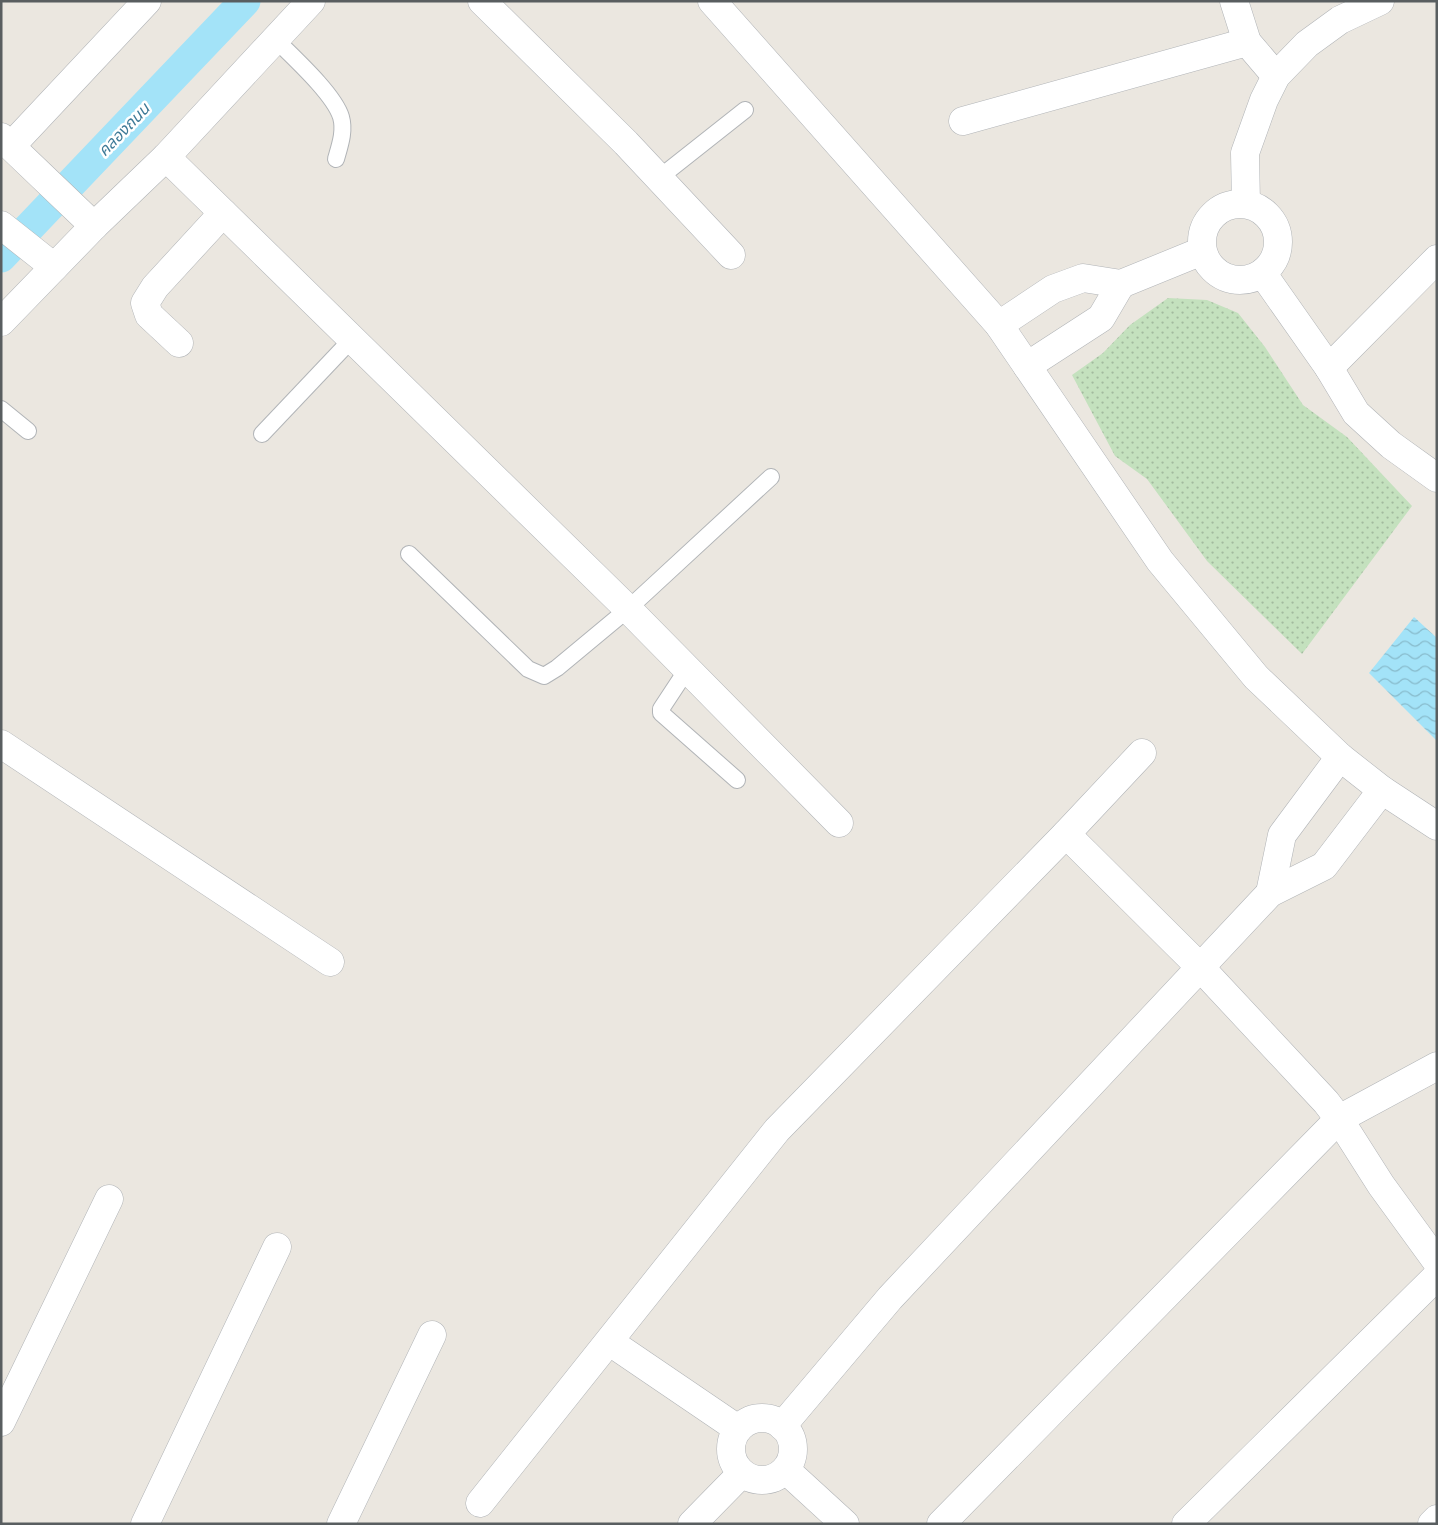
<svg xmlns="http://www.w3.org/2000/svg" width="1438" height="1525" viewBox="0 0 1438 1525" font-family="Barlow,'Noto Sans Thai',sans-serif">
  <defs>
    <pattern id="park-dots" width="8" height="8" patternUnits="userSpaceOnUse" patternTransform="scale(1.25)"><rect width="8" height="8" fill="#c4e1be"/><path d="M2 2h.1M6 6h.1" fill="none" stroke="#a2ba9e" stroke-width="1.8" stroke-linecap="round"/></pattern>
    <pattern id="water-waves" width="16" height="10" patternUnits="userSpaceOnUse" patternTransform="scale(1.25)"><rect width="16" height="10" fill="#a3e3f8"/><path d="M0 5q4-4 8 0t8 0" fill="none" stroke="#8bc"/></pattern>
  </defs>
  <rect width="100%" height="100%" fill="#ebe7e0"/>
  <!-- park -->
  <path fill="url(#park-dots)" d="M1168,298L1207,300L1238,313L1265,347L1303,405L1347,437L1412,506L1302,654L1207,561L1147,479L1115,456L1072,375L1103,353L1130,325Z"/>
  <!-- water -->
  <path fill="url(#water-waves)" d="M1414,617L1437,638V741L1369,673Z"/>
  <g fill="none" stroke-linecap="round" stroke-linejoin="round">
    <!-- canal -->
    <path stroke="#a3e3f8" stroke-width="31" d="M1,257L245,1"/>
    <!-- service casing -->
    <g stroke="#b1b4b7" stroke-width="18">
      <g id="service">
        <path d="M275,39C293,57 334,94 341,117C345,131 340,145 336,159"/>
        <path d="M659,178L745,110"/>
        <path d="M1,409L28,431"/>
        <path d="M262,434L352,339"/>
        <path d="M409,554L528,669L544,676L557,668L628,609L771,477"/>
        <path d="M688,668L661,709V713L737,780"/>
      </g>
    </g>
    <!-- minor casing -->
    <g stroke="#b1b4b7" stroke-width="29">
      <g id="minor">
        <path d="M482,1L626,143L731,255"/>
        <path d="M712,1L999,325L1160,561L1256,677L1340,757L1382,790L1437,826"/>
        <path d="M1234,1L1247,42L1276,76"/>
        <path d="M963,121L1247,42"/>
        <path d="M1,137L94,226"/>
        <path d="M11,146L147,1"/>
        <path d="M166,157L628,609L839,823"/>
        <circle cx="1240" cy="242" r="38"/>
        <path d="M1246,204L1245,153L1264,100L1276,76L1307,44L1340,20L1380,1"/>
        <path d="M1,225L54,267"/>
        <path d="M1263,274L1329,368L1356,413L1391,445L1437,478"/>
        <path d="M999,325L1053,289L1083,278L1121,284L1202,251"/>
        <path d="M179,343L149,315L145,303L155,287L223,213"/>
        <path d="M1027,366L1101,318L1121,284"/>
        <path d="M1329,368L1437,259"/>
        <path d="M1,744L330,962"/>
        <path d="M1066,834L1200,967L1326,1102L1339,1119L1381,1185L1437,1262"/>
        <path d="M1270,893L1282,835L1340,757"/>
        <path d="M610,1342L738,1429"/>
        <circle cx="762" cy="1449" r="31"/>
        <path d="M1,1422L109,1199"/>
        <path d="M782,1426L890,1298L1270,893L1324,866L1382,790"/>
        <path d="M786,1470L845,1524"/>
        <path d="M480,1503L777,1130L1066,834L1142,753"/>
        <path d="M145,1524L277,1247"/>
        <path d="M341,1524L432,1335"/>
        <path d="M692,1524L742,1473"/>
        <path d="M941,1524L1339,1119L1437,1066"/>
        <path d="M1186,1524L1437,1276"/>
        <path d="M1432,1524L1437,1519"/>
      </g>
    </g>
    <!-- tertiary casing -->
    <g stroke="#b1b4b7" stroke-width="29">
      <path id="tertiary" d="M1,322L94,226L166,157L311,1"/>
    </g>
    <!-- service -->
    <use href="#service" stroke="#fff" stroke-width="16"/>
    <!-- minor -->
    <use href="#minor" stroke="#fff" stroke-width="28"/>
    <!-- tertiary -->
    <use href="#tertiary" stroke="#fff" stroke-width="28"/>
  </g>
  <g text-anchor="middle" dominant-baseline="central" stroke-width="5" stroke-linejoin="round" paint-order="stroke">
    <!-- water labels -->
    <g font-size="16" font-style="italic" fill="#3e7a97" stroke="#fff">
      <text transform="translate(123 129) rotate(-46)">คลองถนน</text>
    </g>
  </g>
  <!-- border -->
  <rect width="1438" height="1525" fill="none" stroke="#595e60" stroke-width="5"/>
</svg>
